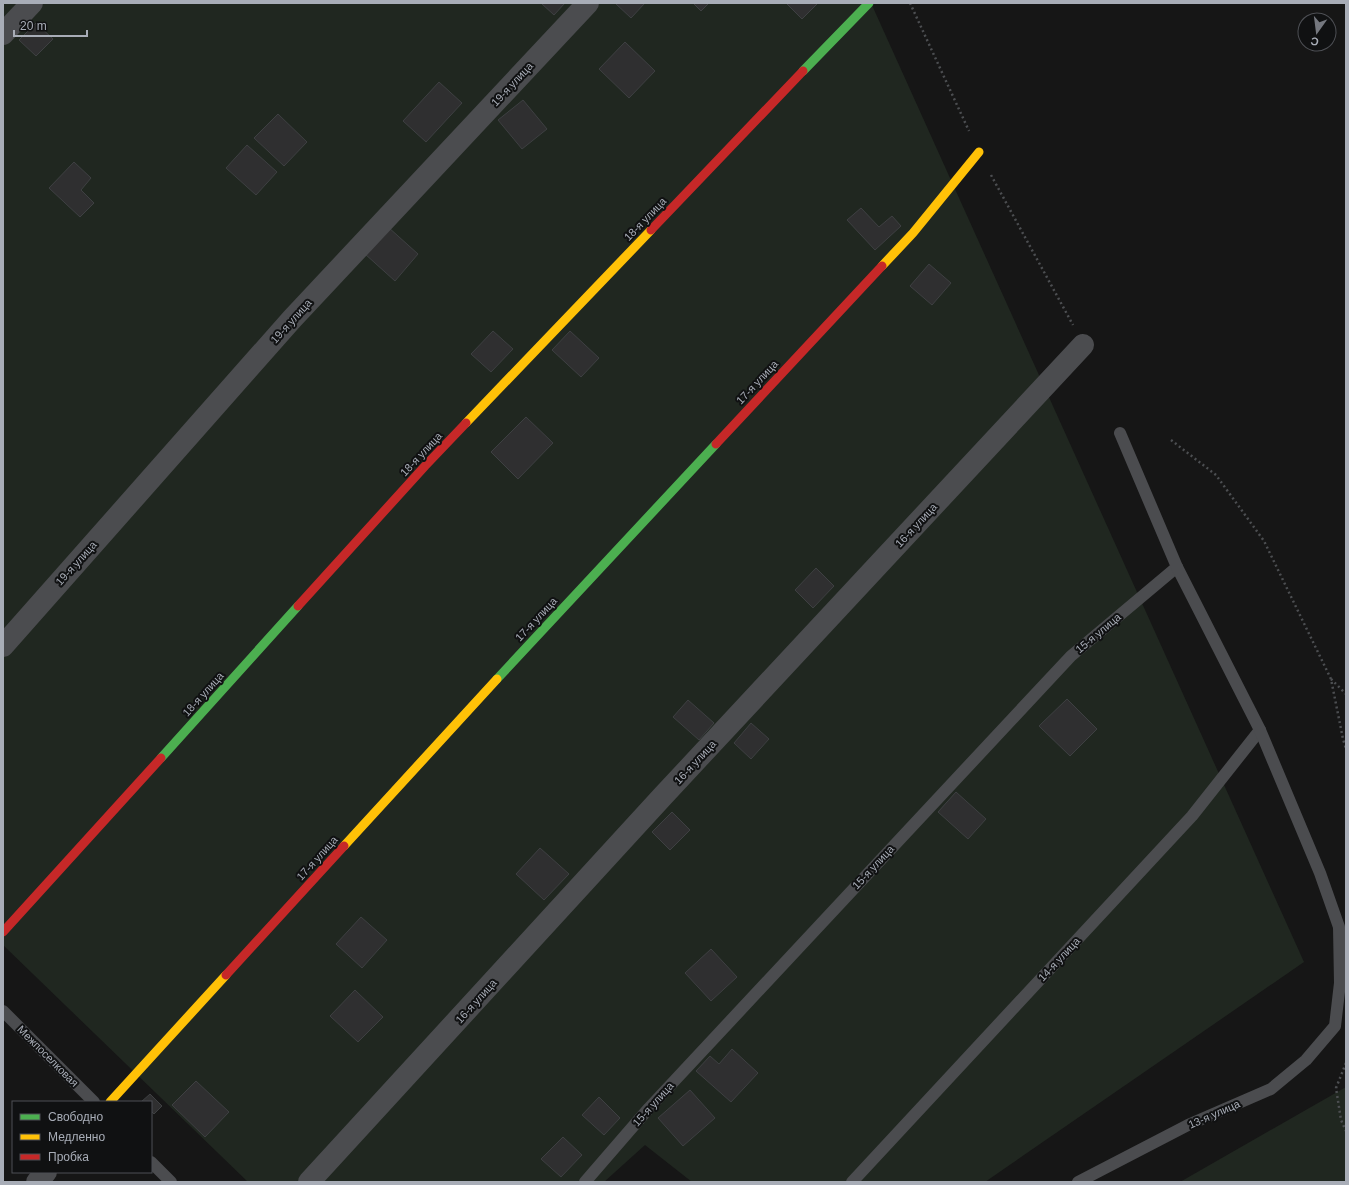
<svg xmlns="http://www.w3.org/2000/svg" width="1349" height="1185" viewBox="0 0 1349 1185" font-family="Helvetica,sans-serif">
  <rect width="100%" height="100%" fill="#161616"/>
  <!-- green -->
  <g fill="#202720">
    <path d="M3,3H871L1304,962L985,1182H692L645,1145L604,1182H248L3,945Z"/>
    <path d="M1346,1086V1182H1180L1346,1087Z"/>
  </g>
  <!-- building -->
  <g fill="#2f2f30" stroke="#3e4042">
    <path d="M541,3H565L554,15Z"/>
    <path d="M615,3H645L631,18Z"/>
    <path d="M693,3H709L701,11Z"/>
    <path d="M786,3H818L802,19Z"/>
    <path d="M36,23L53,39L36,56L19,40Z"/>
    <path d="M625,42L655,71L629,98L599,69Z"/>
    <path d="M439,82L462,103L426,142L403,121Z"/>
    <path d="M523,100L547,129L522,149L498,120Z"/>
    <path d="M278,114L307,142L284,166L254,138Z"/>
    <path d="M247,145L277,172L256,195L226,168Z"/>
    <path d="M74,162L91,178L81,190L94,203L80,217L49,188Z"/>
    <path d="M861,208L879,227L892,216L901,226L875,250L847,220Z"/>
    <path d="M388,227L418,254L395,281L365,254Z"/>
    <path d="M929,264L951,283L932,305L910,286Z"/>
    <path d="M493,331L513,349L491,372L471,354Z"/>
    <path d="M570,331L599,358L581,377L552,350Z"/>
    <path d="M526,417L553,443L518,479L491,452Z"/>
    <path d="M816,568L834,586L813,608L795,590Z"/>
    <path d="M1067,699L1097,729L1070,756L1039,726Z"/>
    <path d="M688,700L714,723L699,740L673,717Z"/>
    <path d="M751,723L769,739L751,759L734,743Z"/>
    <path d="M956,792L986,819L968,839L938,812Z"/>
    <path d="M672,812L690,830L670,850L652,832Z"/>
    <path d="M540,848L569,874L544,900L516,874Z"/>
    <path d="M361,917L387,940L362,968L336,944Z"/>
    <path d="M711,949L737,977L711,1001L685,973Z"/>
    <path d="M355,990L383,1017L358,1042L330,1016Z"/>
    <path d="M732,1049L758,1073L731,1102L696,1071L710,1056L719,1064Z"/>
    <path d="M196,1081L229,1112L205,1137L172,1105Z"/>
    <path d="M690,1090L715,1118L683,1146L658,1118Z"/>
    <path d="M150,1094L162,1106L154,1114L151,1111V1102H141Z"/>
    <path d="M599,1097L620,1118L604,1135L582,1115Z"/>
    <path d="M563,1137L582,1155L561,1177L541,1159Z"/>
  </g>
  <g fill="none" stroke-linecap="round" stroke-linejoin="round">
    <!-- path -->
    <g stroke="#4c4e51" stroke-width="2.5" stroke-dasharray="2 3" stroke-linecap="butt">
      <path d="M910,3L969,131"/>
      <path d="M991,175L1073,325"/>
      <path d="M1171,440L1216,475L1264,541L1331,679L1343,739L1346,749"/>
      <path d="M1331,679L1346,694"/>
      <path d="M1346,1063L1336,1088L1341,1120L1346,1131"/>
    </g>
    <!-- lane -->
    <g stroke="#4b4c4f" stroke-width="12">
      <path d="M3,1011L94,1102"/>
      <path d="M151,1162L171,1182"/>
      <path d="M585,1182L649,1108L1071,656L1177,567"/>
      <path d="M852,1182L1192,816L1260,730"/>
      <path d="M1078,1182L1188,1125L1271,1089L1306,1060L1335,1026L1340,983L1339,927L1320,873L1260,730L1177,567L1120,433"/>
    </g>
    <!-- street -->
    <g stroke="#4b4c4f" stroke-width="22">
      <path d="M3,34L32,3"/>
      <path d="M3,646L292,319L588,3"/>
      <path d="M37,1182L46,1172"/>
      <path d="M309,1182L662,797L1083,345"/>
    </g>
    <!-- fast -->
    <g stroke="#4caf50" stroke-width="9">
      <path d="M803,71L869,3"/>
      <path d="M497,679L716,444"/>
      <path d="M161,758L298,606"/>
    </g>
    <!-- slow -->
    <g stroke="#ffc107" stroke-width="9">
      <path d="M882,266L913,233L979,152"/>
      <path d="M466,423L651,230"/>
      <path d="M344,846L497,679"/>
      <path d="M110,1102L226,975"/>
    </g>
    <!-- jam -->
    <g stroke="#c62828" stroke-width="9">
      <path d="M651,230L803,71"/>
      <path d="M716,444L882,266"/>
      <path d="M298,606L425,466L466,423"/>
      <path d="M3,932L161,758"/>
      <path d="M226,975L344,846"/>
    </g>
  </g>
  <g text-anchor="middle" dominant-baseline="central" stroke-width="4" stroke-linejoin="round" paint-order="stroke">
    <!-- street labels -->
    <g font-size="11" fill="#a8adb7" stroke="#101112">
      <text transform="translate(512 84) rotate(-47)">19-я улица</text>
      <text transform="translate(645 219) rotate(-46)">18-я улица</text>
      <text transform="translate(291 321) rotate(-48)">19-я улица</text>
      <text transform="translate(757 382) rotate(-47)">17-я улица</text>
      <text transform="translate(421 454) rotate(-47)">18-я улица</text>
      <text transform="translate(916 525) rotate(-47)">16-я улица</text>
      <text transform="translate(76 563) rotate(-48)">19-я улица</text>
      <text transform="translate(536 619) rotate(-47)">17-я улица</text>
      <text transform="translate(1098 633) rotate(-40)">15-я улица</text>
      <text transform="translate(203 694) rotate(-48)">18-я улица</text>
      <text transform="translate(695 762) rotate(-47)">16-я улица</text>
      <text transform="translate(317 858) rotate(-48)">17-я улица</text>
      <text transform="translate(873 867) rotate(-47)">15-я улица</text>
      <text transform="translate(1059 959) rotate(-47)">14-я улица</text>
      <text transform="translate(476 1001) rotate(-48)">16-я улица</text>
      <text transform="translate(48 1056) rotate(45)">Межпоселковая</text>
      <text transform="translate(653 1104) rotate(-48)">15-я улица</text>
      <text transform="translate(1214 1114) rotate(-24)">13-я улица</text>
    </g>
  </g>
  <!-- border -->
  <rect width="1349" height="1185" fill="none" stroke="#a8adb7" stroke-width="8"/>
  <!-- legend -->
  <rect x="12" y="1101" width="140" height="72" fill="#101112" stroke="#4d4f54"/>
  <rect x="20" y="1114" width="20" height="6" fill="#4caf50" stroke="#4d4f54"/>
  <text x="48" y="1121" font-size="12" fill="#a8adb7">Свободно</text>
  <rect x="20" y="1134" width="20" height="6" fill="#ffc107" stroke="#4d4f54"/>
  <text x="48" y="1141" font-size="12" fill="#a8adb7">Медленно</text>
  <rect x="20" y="1154" width="20" height="6" fill="#c62828" stroke="#4d4f54"/>
  <text x="48" y="1161" font-size="12" fill="#a8adb7">Пробка</text>
  <!-- north arrow -->
  <g transform="translate(1317 32) rotate(194)"><circle r="19" fill="#101112" stroke="#4d4f54"/>
  <path d="M0-3L7 15L0 10L-7 15Z" fill="#75787f"/>
  <text y="-6" font-size="11" font-weight="bold" text-anchor="middle" fill="#a8adb7">С</text>
  </g>
  <!-- scale -->
  <path d="M14 30v6h73v-6" fill="none" stroke="#a8adb7" stroke-width="2"/>
  <text x="20" y="30" font-size="12" fill="#a8adb7" stroke="#101112" stroke-width="3" paint-order="stroke">20 m</text>
</svg>
